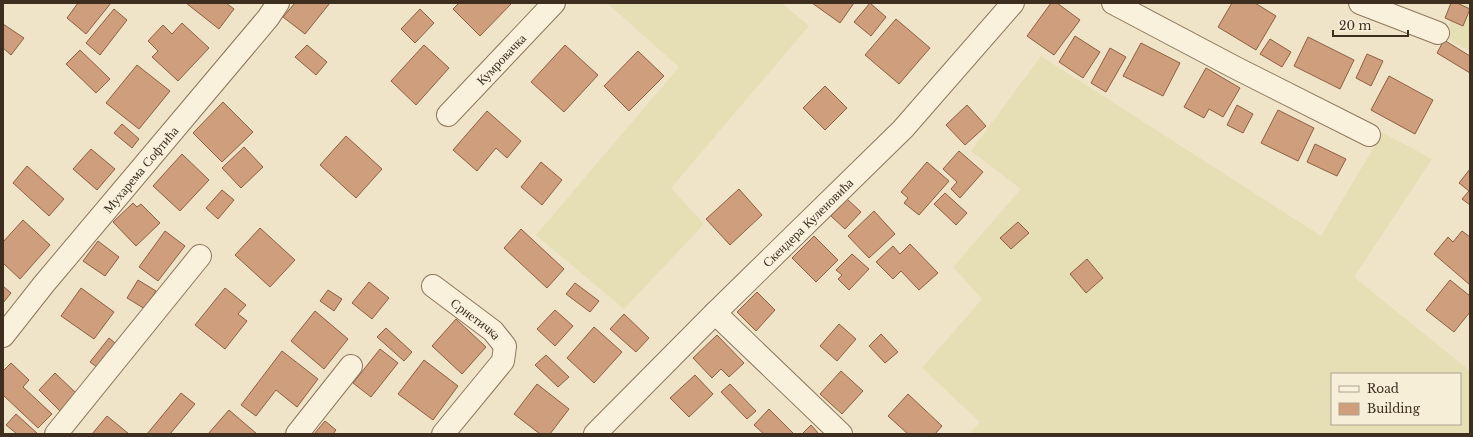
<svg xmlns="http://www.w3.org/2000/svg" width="1473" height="437" viewBox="0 0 1473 437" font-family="'Libre Baskerville',serif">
  <rect width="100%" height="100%" fill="#f0e4c8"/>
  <!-- farmland -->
  <g fill="#e6deb5" fill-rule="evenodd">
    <path d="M607,3H782L809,26L671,188L704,224L624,309L536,235L679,67Z"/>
    <path d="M1452,3H1470V51L1452,42L1448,33Z"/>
    <path d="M1041,56L1321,236L1374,147L1381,132L1432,159L1354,277L1470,371V434H969L980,422L922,368L982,299L953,267L1021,189L971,151ZM1332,374H1460V424H1332Z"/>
  </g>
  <!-- building -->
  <g fill="#cf9f7d" stroke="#8d5f41">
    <path d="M78,3H111L86,34L67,18Z"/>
    <path d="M186,3H226L234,9L219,29Z"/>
    <path d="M295,3H330L305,34L283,17Z"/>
    <path d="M459,3H510L511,4L480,36L453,9Z"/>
    <path d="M812,3H854L840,23Z"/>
    <path d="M870,3L886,17L871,36L854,22Z"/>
    <path d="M1051,3H1057L1080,20L1054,55L1027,36Z"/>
    <path d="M1232,3H1255L1276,16L1256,50L1218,27Z"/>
    <path d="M1451,3H1457L1470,9L1463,26L1445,18Z"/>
    <path d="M114,9L127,20L100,55L86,43Z"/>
    <path d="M420,9L434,23L415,43L401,29Z"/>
    <path d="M896,19L930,48L899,84L865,55Z"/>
    <path d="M182,23L209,48L178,81L152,57L158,51L148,41L163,25L172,34Z"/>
    <path d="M3,24L24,38L11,55L3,48Z"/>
    <path d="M1075,36L1100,52L1083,78L1059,62Z"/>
    <path d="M1308,37L1354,60L1340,89L1294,66Z"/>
    <path d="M1270,39L1291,52L1282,67L1260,54Z"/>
    <path d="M1444,40L1470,56V73L1437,53Z"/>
    <path d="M1141,43L1180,63L1163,96L1123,76Z"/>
    <path d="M307,45L327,62L316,75L295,57Z"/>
    <path d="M424,45L449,68L416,105L391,81Z"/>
    <path d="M565,45L598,75L564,112L531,82Z"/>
    <path d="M1110,48L1126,57L1106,92L1091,83Z"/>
    <path d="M80,50L110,79L96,93L66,64Z"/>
    <path d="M638,51L664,76L629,111L604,86Z"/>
    <path d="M1367,54L1383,61L1371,86L1356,78Z"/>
    <path d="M137,65L170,91L139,129L106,103Z"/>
    <path d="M1206,68L1240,88L1223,117L1209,109L1204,118L1184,107Z"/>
    <path d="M1389,76L1433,100L1415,134L1371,110Z"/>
    <path d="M825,86L847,108L825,130L803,108Z"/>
    <path d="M223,102L253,132L222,162L193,133Z"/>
    <path d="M967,105L986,126L965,145L946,125Z"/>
    <path d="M1237,105L1253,114L1243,133L1227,125Z"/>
    <path d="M1278,110L1314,128L1298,161L1261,143Z"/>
    <path d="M487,111L521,141L507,158L496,148L477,171L453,150Z"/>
    <path d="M122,124L139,139L132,148L114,133Z"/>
    <path d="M346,136L382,169L356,198L320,165Z"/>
    <path d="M1315,144L1346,159L1337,176L1307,162Z"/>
    <path d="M244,147L263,167L241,188L222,168Z"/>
    <path d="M91,149L115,169L97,190L73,169Z"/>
    <path d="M959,151L983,172L960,198L951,189L957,182L943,169Z"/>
    <path d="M182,154L209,180L180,211L153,186Z"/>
    <path d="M541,162L562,180L542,205L521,187Z"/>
    <path d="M927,162L949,181L919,215L904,203L908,198L901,192Z"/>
    <path d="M27,166L64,199L49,216L13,183Z"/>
    <path d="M1470,169V205L1462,199L1469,191L1459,183Z"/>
    <path d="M739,189L762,215L730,245L706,219Z"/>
    <path d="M222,190L234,200L218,219L206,208Z"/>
    <path d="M945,193L967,213L956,225L934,204Z"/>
    <path d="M847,199L861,212L845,229L831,216Z"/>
    <path d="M133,203L137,207L141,204L160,223L136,246L113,222Z"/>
    <path d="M874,211L895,234L869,258L848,236Z"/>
    <path d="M23,220L50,245L20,279L3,263V242Z"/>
    <path d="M1018,222L1029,233L1011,249L1000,238Z"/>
    <path d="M260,228L295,260L270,287L235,255Z"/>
    <path d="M521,229L564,269L547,288L504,248Z"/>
    <path d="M165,231L185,246L158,281L139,267Z"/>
    <path d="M1462,231L1470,237V285L1434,254L1448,237L1453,242Z"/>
    <path d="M814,236L838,260L816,282L792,258Z"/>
    <path d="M98,241L119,257L105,276L83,261Z"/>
    <path d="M910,244L938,273L919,290L901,271L893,279L876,262L893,246L900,254Z"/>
    <path d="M852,254L869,269L849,290L838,279L842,275L836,270Z"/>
    <path d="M1087,259L1103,278L1086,293L1070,274Z"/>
    <path d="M138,280L156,291L145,309L127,298Z"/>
    <path d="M1450,280L1470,296V312L1454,332L1426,310Z"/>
    <path d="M369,282L389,298L372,319L352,303Z"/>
    <path d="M575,283L599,301L590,312L566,294Z"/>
    <path d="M3,286L11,293L3,303Z"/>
    <path d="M81,288L114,312L94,339L61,316Z"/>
    <path d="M225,288L246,305L238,314L247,321L225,349L195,325Z"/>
    <path d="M328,290L342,299L334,311L320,301Z"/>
    <path d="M757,292L775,310L756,331L737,312Z"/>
    <path d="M555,310L573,326L555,346L537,329Z"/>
    <path d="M315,311L348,339L324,369L291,341Z"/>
    <path d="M624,314L649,338L636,352L610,329Z"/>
    <path d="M456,319L486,347L462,374L432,346Z"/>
    <path d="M839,324L856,339L837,361L820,346Z"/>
    <path d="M594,327L622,352L594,383L567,358Z"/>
    <path d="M386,328L412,352L404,361L377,337Z"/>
    <path d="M881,334L898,352L885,363L869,346Z"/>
    <path d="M717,335L744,363L729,377L721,369L712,378L693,358Z"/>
    <path d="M109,338L120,347L102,371L90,362Z"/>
    <path d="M380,349L398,363L371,397L353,383Z"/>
    <path d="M282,351L318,379L297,407L276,390L256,416L241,405Z"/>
    <path d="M546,355L569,377L558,387L535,365Z"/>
    <path d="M424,360L458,386L433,420L398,394Z"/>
    <path d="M11,363L29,380L23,387L52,414L38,428L3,395V371Z"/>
    <path d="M841,371L863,391L842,414L820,394Z"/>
    <path d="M55,373L77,394L60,411L39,390Z"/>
    <path d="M695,375L713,394L689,417L670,398Z"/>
    <path d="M537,384L569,409L550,434H540L514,414Z"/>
    <path d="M730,384L756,411L747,419L721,392Z"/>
    <path d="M181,393L195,404L170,434H147Z"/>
    <path d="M908,394L942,426L935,434H908L888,416Z"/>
    <path d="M769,409L794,434H764L754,425Z"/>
    <path d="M229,410L257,434H208Z"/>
    <path d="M16,414L38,434H17L6,425Z"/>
    <path d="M107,416L129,434H92Z"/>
    <path d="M325,421L336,430L333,434H314Z"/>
    <path d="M811,425L819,434H802Z"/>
  </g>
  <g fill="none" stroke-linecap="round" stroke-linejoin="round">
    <!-- street casing -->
    <g stroke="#8d765c" stroke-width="24">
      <g id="street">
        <path d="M1113,3L1236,68L1369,135"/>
        <path d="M1360,3L1438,33"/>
        <path id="s1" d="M448,115L554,3"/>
        <path id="s2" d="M433,286L493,331L505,346L503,361L443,434"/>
        <path d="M715,313L841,434"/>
        <path id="s3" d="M3,336L44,284L268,18L278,3"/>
        <path d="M56,434L200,256"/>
        <path d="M297,434L351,366"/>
        <path id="s4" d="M595,434L715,313L903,129L1013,3"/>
      </g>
    </g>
    <!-- street -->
    <use href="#street" stroke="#faf1dc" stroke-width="22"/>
  </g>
  <g text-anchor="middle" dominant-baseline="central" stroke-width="3" stroke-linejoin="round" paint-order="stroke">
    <!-- street labels -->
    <g font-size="13" fill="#3d2e20" stroke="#f7eed8">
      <text stroke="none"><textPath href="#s1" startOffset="77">Кумровачка</textPath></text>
      <text stroke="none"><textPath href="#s3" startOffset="216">Мухарема Софтића</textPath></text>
      <text stroke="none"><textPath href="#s4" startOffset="300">Скендера Куленовића</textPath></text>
      <text stroke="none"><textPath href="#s2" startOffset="54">Срнетичка</textPath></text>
    </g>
  </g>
  <!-- border -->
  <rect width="1473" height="437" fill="none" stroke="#3d2e20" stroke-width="8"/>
  <!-- legend -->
  <rect x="1331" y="373" width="130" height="52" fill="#f7eed8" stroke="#ada18e"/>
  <rect x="1339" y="386" width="20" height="6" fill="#faf1dc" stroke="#ada18e"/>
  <text x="1367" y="393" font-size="12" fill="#3d2e20">Road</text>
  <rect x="1339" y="403" width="20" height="12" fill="#cf9f7d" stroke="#ada18e"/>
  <text x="1367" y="413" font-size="12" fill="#3d2e20">Building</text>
  <!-- scale -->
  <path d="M1333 30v6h75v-6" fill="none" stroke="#3d2e20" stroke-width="2"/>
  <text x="1339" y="30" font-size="12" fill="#3d2e20" stroke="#f7eed8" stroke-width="3" paint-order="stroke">20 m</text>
</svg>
